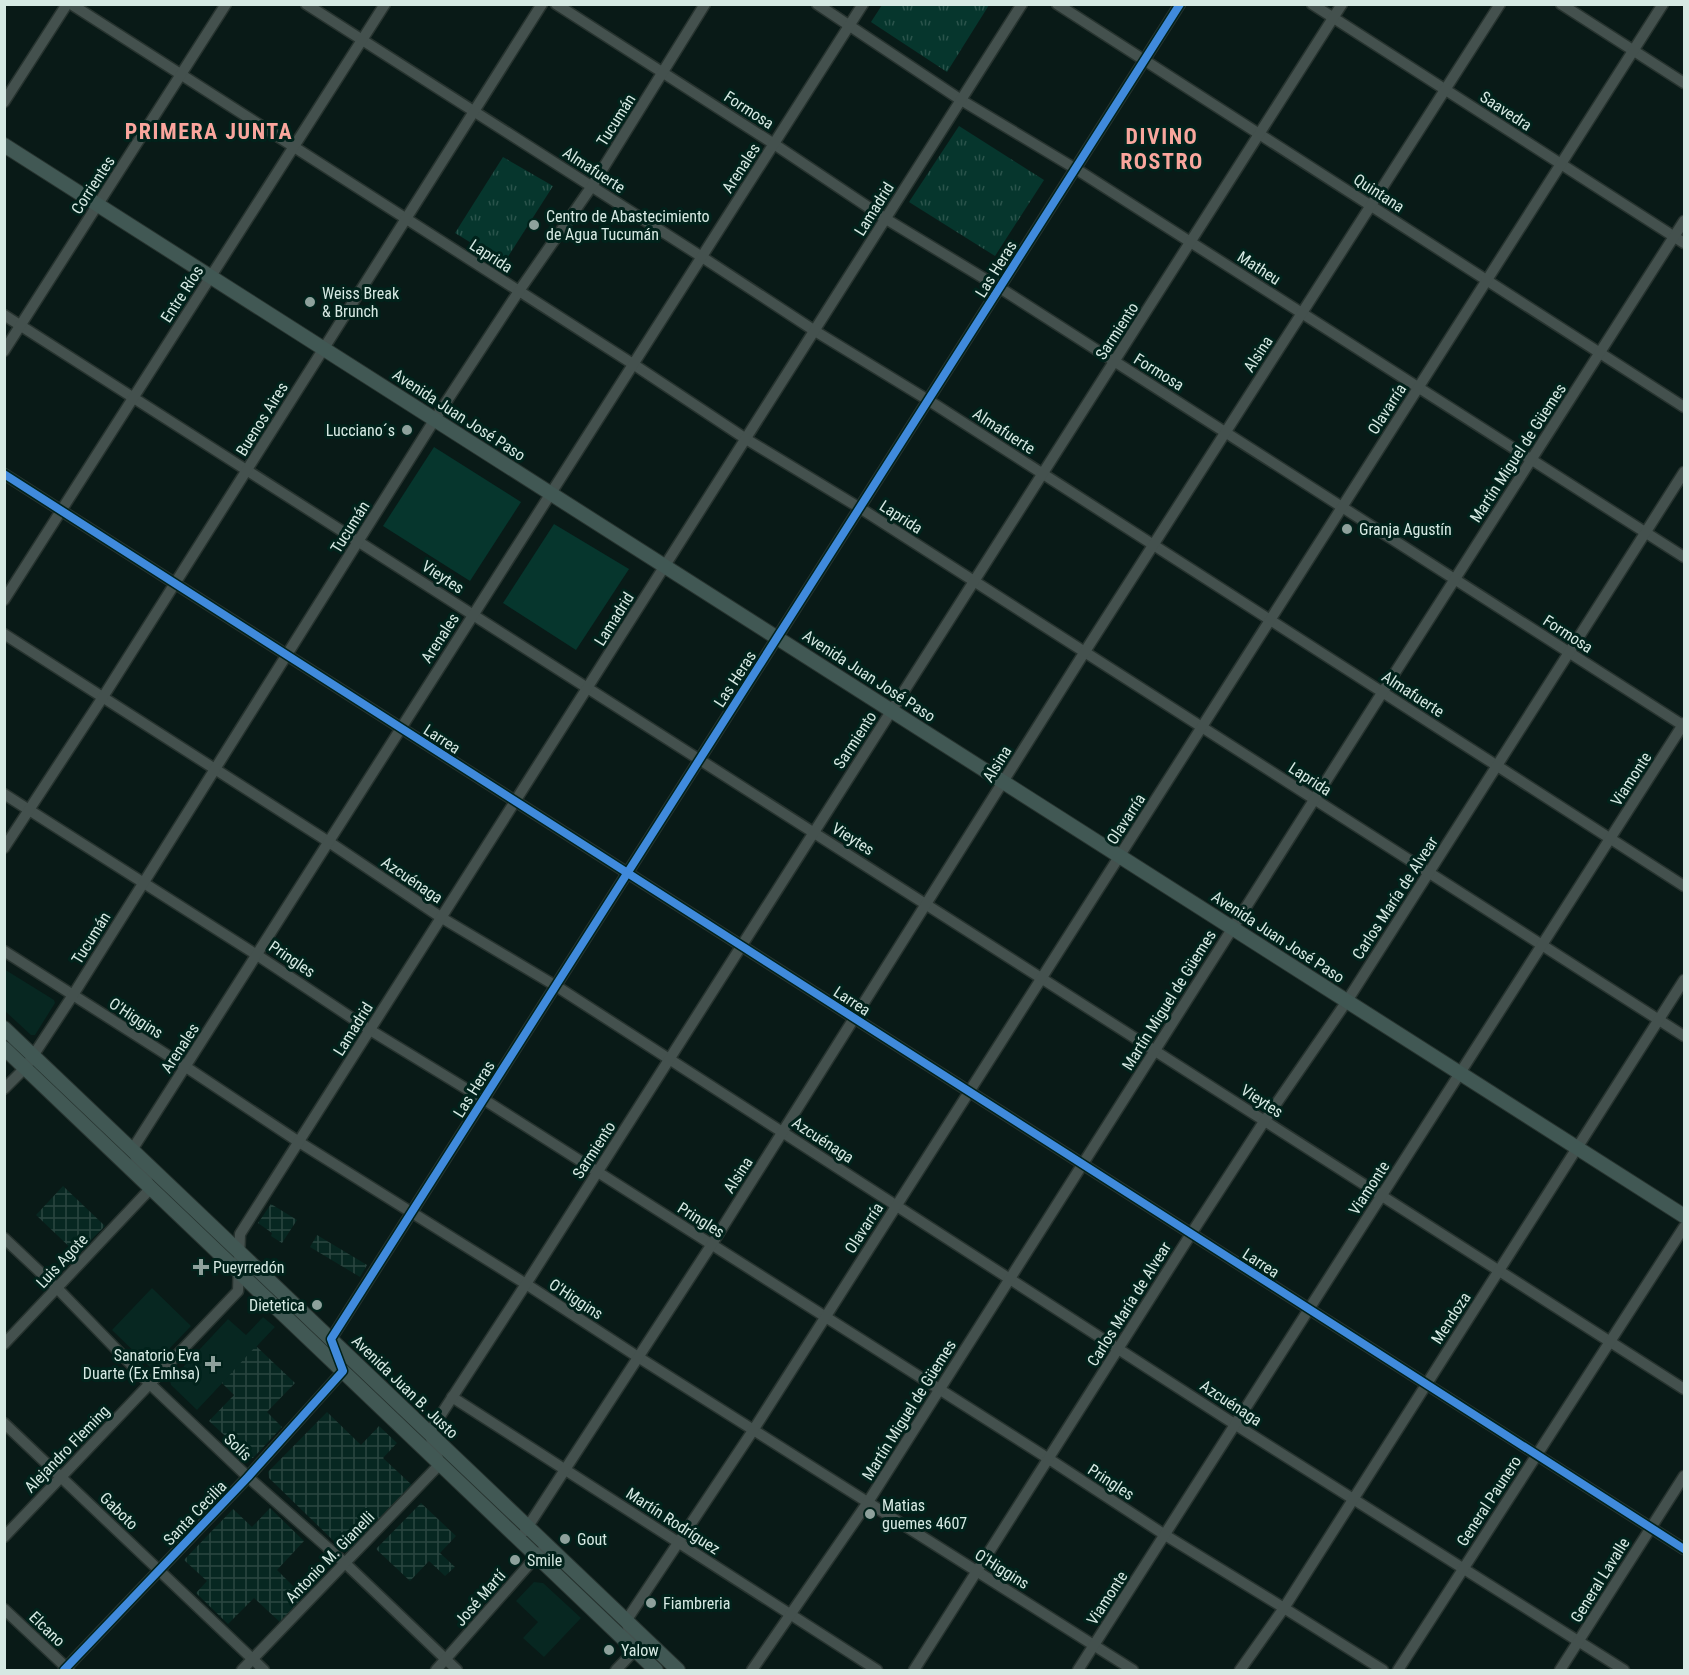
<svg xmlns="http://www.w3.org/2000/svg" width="1689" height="1675" viewBox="0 0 1689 1675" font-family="'Roboto Condensed',sans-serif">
  <defs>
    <pattern id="industrial-grid" width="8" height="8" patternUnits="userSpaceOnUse" patternTransform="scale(1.5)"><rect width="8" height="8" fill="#072721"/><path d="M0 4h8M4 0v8" fill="none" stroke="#2a4641"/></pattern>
    <pattern id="park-tufts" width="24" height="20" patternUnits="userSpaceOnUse" patternTransform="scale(1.5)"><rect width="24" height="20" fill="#06362d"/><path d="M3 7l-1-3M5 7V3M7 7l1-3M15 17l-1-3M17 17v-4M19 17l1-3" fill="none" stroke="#2a534b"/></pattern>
  </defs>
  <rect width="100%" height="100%" fill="#091a17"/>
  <!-- built -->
  <g fill="#072721">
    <path d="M4,969L54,1000L55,1003L35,1035H31L5,1011Z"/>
    <path d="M152,1288L191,1326L151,1368L112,1330Z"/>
    <path d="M263,1317L275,1327L197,1410L171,1385L170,1381L228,1319L246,1335Z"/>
    <path d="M534,1582L543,1583L581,1618L544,1657L523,1638L538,1622L516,1601Z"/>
  </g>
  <!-- industrial -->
  <g fill="url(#industrial-grid)">
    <path d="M63,1186L105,1226L77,1254L36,1215Z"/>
    <path d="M271,1204L297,1220L282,1243L271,1236L272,1233L258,1223Z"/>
    <path d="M317,1235L367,1265L360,1277L310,1247Z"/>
    <path d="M256,1346L295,1383L267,1412L282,1427L253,1458H249L209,1421L234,1395L222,1383Z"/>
    <path d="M327,1412L361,1445L379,1426L397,1443L383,1458L413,1486L350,1552H345L269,1478L268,1472Z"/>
    <path d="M421,1503L456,1536L440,1553L455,1567L445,1576L429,1561L410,1581L376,1549Z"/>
    <path d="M270,1508L304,1541L277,1570L305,1598L281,1623L254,1598L228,1624L196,1593L207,1581L184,1560L233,1509L252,1527Z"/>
  </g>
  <!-- green -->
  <g fill="#06362d">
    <path d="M434,447L521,502L470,581L383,526Z"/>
    <path d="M554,524L629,569L576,650L503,603Z"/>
  </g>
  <!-- park -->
  <g fill="url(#park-tufts)">
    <path d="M882,5V4L989,5L947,72L871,22Z"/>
    <path d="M959,126L1044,180L995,256L909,202Z"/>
    <path d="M503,157L553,186L504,263L455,233Z"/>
  </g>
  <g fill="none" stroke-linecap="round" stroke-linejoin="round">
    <!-- minor casing -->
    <g stroke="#27332f" stroke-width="13">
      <g id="minor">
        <path d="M71,4L633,364L746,439L860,508L1684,1036"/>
        <path d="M306,4L702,257L815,331L928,400L1684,886"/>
        <path d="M556,4L774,144L886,219L1000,288L1684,726"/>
        <path d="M817,4L961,100L1076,169L1684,557"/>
        <path d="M1057,4L1684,407"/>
        <path d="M1312,4L1684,243"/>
        <path d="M1561,4L1684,83"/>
        <path d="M4,102L67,4"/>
        <path d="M4,315L1684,1389"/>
        <path d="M4,351L226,4"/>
        <path d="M4,474L1684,1549"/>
        <path d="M4,600L385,4"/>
        <path d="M4,634L329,842L442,918L556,986L1236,1425L1624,1670"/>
        <path d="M4,794L257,955L370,1030L483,1099L1049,1459L1165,1535L1284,1608L1383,1670"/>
        <path d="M4,848L103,697L542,4"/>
        <path d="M4,951L186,1067L299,1142L526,1284L638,1357L1133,1670"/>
        <path d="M4,1089L25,1068L73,995L435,419L519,291L592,186L705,4"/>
        <path d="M4,1238L57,1288L150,1384L248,1477L345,1563L457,1670"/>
        <path d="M4,1344L151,1188L132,1150L863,4"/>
        <path d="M452,1397L877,1670"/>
        <path d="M4,1423L264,1670"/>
        <path d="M525,1531L712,1244L1084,653L1500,4"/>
        <path d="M4,1537L238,1291L240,1234L1022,4"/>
        <path d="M4,1609L69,1670"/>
        <path d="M64,1670L248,1477L343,1371L331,1339L1180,4"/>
        <path d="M242,1670L440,1464L429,1433L526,1284L1342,4"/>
        <path d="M436,1670L540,1552"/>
        <path d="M616,1670L635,1650L626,1621L754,1429L1663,4"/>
        <path d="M752,1670L868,1502L1382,693L1684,221"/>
        <path d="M914,1670L1191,1234L1265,1120L1347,1001L1684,472"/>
        <path d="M1078,1670L1684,723"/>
        <path d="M1240,1670L1284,1608L1684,980"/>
        <path d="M1398,1670L1684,1227"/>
        <path d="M1560,1670L1684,1476"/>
      </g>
    </g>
    <!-- major casing -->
    <g stroke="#27332f" stroke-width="16">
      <g id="major">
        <path d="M4,145L1684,1216"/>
        <path d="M4,1028L678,1670"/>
        <path d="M4,1048L656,1670"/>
      </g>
    </g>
    <!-- minor -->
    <use href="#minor" stroke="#44514e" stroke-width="10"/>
    <!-- major -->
    <use href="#major" stroke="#415854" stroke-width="14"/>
    <!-- cycleway casing -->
    <g stroke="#01221b" stroke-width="11">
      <g id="cycleway">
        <path d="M4,474L1684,1549"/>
        <path d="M64,1670L248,1477L343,1371L331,1339L1180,4"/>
      </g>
    </g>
    <!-- cycleway -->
    <use href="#cycleway" stroke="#408adc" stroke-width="8"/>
  </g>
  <!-- markers -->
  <g fill="#8ea19c" stroke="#01221b" stroke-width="2">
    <circle cx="534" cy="225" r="6"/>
    <circle cx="310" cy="302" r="6"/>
    <circle cx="407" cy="430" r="6"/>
    <circle cx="1347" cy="529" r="6"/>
    <path d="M198 1258h6v6h6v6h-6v6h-6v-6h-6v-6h6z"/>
    <circle cx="317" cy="1305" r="6"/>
    <path d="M210 1355h6v6h6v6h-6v6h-6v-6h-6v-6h6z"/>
    <circle cx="870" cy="1514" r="6"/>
    <circle cx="565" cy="1539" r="6"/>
    <circle cx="515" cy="1560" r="6"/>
    <circle cx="651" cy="1603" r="6"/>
    <circle cx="609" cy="1650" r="6"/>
  </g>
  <g text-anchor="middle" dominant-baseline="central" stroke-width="6" stroke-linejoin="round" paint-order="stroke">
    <!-- street labels -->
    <g font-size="16" fill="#d6e9e3" stroke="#01221b">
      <text transform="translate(749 110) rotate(33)">Formosa</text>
      <text transform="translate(1506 111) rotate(33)">Saavedra</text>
      <text transform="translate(616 120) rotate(-58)">Tucumán</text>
      <text transform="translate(741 168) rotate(-57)">Arenales</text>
      <text transform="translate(594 170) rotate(33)">Almafuerte</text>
      <text transform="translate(93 185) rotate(-57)">Corrientes</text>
      <text transform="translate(1379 193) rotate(33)">Quintana</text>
      <text transform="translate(874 209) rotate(-58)">Lamadrid</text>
      <text transform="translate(491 256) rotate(33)">Laprida</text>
      <text transform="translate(1259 268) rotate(33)">Matheu</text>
      <text transform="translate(996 269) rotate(-58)">Las Heras</text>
      <text transform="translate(182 294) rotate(-57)">Entre Ríos</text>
      <text transform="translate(1117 331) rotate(-57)">Sarmiento</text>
      <text transform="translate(1258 354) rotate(-57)">Alsina</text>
      <text transform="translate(1159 372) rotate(32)">Formosa</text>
      <text transform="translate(1387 409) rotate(-57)">Olavarría</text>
      <text transform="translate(459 415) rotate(33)">Avenida Juan José Paso</text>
      <text transform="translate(262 419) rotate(-58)">Buenos Aires</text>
      <text transform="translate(1004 431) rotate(33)">Almafuerte</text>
      <text transform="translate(1518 453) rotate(-57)">Martín Miguel de Güemes</text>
      <text transform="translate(901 517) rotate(33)">Laprida</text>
      <text transform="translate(350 527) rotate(-58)">Tucumán</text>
      <text transform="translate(443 577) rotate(33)">Vieytes</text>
      <text transform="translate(614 619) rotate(-58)">Lamadrid</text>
      <text transform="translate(1568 634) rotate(33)">Formosa</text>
      <text transform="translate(440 638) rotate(-57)">Arenales</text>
      <text transform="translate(869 676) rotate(33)">Avenida Juan José Paso</text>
      <text transform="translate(735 679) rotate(-57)">Las Heras</text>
      <text transform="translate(1413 694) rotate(33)">Almafuerte</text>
      <text transform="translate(442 739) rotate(33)">Larrea</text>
      <text transform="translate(855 740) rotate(-57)">Sarmiento</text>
      <text transform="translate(997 764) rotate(-58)">Alsina</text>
      <text transform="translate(1310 779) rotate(33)">Laprida</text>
      <text transform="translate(1631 779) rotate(-57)">Viamonte</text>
      <text transform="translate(1126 819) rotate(-57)">Olavarría</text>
      <text transform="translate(853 839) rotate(32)">Vieytes</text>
      <text transform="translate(412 880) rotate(34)">Azcuénaga</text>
      <text transform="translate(1395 898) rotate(-57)">Carlos María de Alvear</text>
      <text transform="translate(1278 937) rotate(33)">Avenida Juan José Paso</text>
      <text transform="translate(91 938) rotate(-58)">Tucumán</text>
      <text transform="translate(292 959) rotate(34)">Pringles</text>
      <text transform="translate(1169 1000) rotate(-58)">Martín Miguel de Güemes</text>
      <text transform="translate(852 1001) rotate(33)">Larrea</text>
      <text transform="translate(136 1018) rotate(33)">O'Higgins</text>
      <text transform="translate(353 1029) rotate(-58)">Lamadrid</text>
      <text transform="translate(180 1048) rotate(-57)">Arenales</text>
      <text transform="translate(474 1089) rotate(-58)">Las Heras</text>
      <text transform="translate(1262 1101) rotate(33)">Vieytes</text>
      <text transform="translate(823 1140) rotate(33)">Azcuénaga</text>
      <text transform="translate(594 1150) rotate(-57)">Sarmiento</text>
      <text transform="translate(738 1175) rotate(-57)">Alsina</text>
      <text transform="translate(1369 1188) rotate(-57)">Viamonte</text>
      <text transform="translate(701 1220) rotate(32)">Pringles</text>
      <text transform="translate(864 1228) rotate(-57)">Olavarría</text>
      <text transform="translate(62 1261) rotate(-47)">Luis Agote</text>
      <text transform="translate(1261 1263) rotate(33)">Larrea</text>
      <text transform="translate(576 1299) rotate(33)">O'Higgins</text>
      <text transform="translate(1129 1304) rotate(-58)">Carlos María de Alvear</text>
      <text transform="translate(1451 1318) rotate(-57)">Mendoza</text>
      <text transform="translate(405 1387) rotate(44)">Avenida Juan B. Justo</text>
      <text transform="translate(1231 1403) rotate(33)">Azcuénaga</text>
      <text transform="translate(909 1410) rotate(-58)">Martín Miguel de Güemes</text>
      <text transform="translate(238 1447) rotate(44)">Solís</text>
      <text transform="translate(67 1449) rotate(-46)">Alejandro Fleming</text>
      <text transform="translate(1111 1482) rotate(33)">Pringles</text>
      <text transform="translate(1489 1501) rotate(-57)">General Paunero</text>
      <text transform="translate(119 1511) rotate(44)">Gaboto</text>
      <text transform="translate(195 1513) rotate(-46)">Santa Cecilia</text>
      <text transform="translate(673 1521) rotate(33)">Martín Rodríguez</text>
      <text transform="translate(330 1557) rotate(-46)">Antonio M. Gianelli</text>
      <text transform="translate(1002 1569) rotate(32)">O'Higgins</text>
      <text transform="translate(1600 1580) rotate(-58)">General Lavalle</text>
      <text transform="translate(480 1598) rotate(-49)">José Martí</text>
      <text transform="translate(1107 1598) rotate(-57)">Viamonte</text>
      <text transform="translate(47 1629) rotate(44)">Elcano</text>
    </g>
    <!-- poi labels -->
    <g font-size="16" fill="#d6e9e3" stroke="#01221b" text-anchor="start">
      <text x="546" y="216">Centro de Abastecimiento<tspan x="546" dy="18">de Agua Tucumán</tspan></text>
      <text x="322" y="293">Weiss Break<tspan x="322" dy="18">&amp; Brunch</tspan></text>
      <text x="395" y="430" text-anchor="end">Lucciano´s</text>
      <text x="1359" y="529">Granja Agustín</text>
      <text x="213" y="1267">Pueyrredón</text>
      <text x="305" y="1305" text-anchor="end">Dietetica</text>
      <text x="200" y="1355" text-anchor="end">Sanatorio Eva<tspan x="200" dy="18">Duarte (Ex Emhsa)</tspan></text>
      <text x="882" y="1505">Matias<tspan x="882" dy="18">guemes 4607</tspan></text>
      <text x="577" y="1539">Gout</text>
      <text x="527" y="1560">Smile</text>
      <text x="663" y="1603">Fiambreria</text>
      <text x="621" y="1650">Yalow</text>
    </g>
    <!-- district labels -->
    <g font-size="22" font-weight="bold" letter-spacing="1.5" fill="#f9a69d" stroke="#01221b">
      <text x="209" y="131">PRIMERA JUNTA</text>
      <text x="1162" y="136">DIVINO<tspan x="1162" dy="25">ROSTRO</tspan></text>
    </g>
  </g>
  <!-- border -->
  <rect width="1689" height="1675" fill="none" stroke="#d6e9e3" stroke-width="12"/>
</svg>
